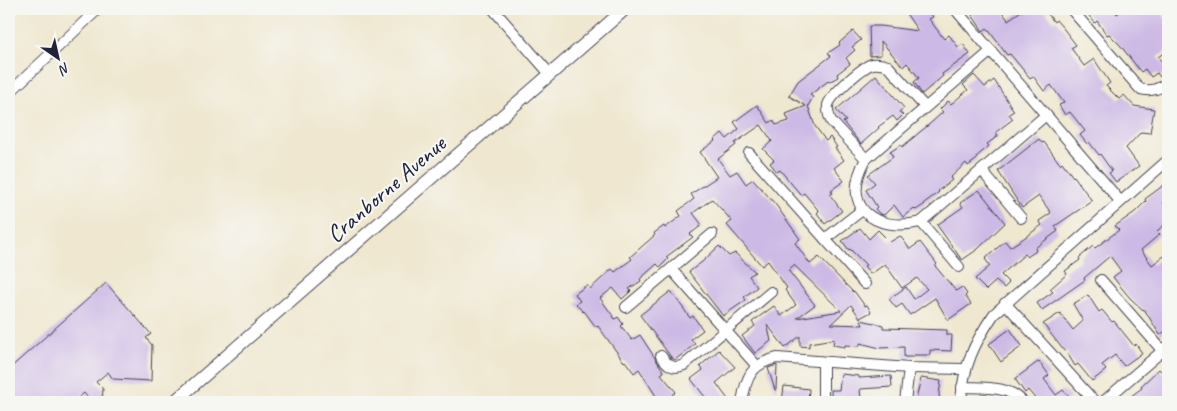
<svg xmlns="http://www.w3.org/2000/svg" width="1177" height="411" viewBox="0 0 1177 411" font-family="Caveat,sans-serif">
  <rect width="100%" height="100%" fill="#f6f6f2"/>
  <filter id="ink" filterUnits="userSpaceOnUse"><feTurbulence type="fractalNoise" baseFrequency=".02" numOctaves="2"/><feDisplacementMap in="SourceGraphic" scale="10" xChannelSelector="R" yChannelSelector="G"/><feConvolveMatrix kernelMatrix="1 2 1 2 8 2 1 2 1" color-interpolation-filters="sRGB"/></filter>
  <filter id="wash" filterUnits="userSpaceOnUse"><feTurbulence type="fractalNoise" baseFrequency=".0096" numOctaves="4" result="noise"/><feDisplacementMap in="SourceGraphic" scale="20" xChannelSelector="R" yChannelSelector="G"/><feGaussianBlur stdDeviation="1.12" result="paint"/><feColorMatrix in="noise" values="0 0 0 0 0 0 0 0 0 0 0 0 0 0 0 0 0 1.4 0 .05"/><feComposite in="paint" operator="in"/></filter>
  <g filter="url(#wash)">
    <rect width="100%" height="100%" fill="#efe7cf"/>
    <g id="blocks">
      <!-- building -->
      <g fill="#cdb9e5" fill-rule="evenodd">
        <path d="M903,9H927L933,17L929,19L944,39L949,35L958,47L963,44L970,54L942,74L943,76L922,94L914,82L919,78L907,63L903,67L881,41V55L870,56L869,26H881L918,31Z"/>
        <path d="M968,9H1000L1008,20L1024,9H1044L1054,22L1056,20L1063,28L1076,45L1071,48L1084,66L1094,59L1110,83L1106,86L1119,99L1124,95L1134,106L1154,109L1150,133L1141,132L1126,148L1139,166L1116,182L1109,173L1112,171L1100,154L1099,155L1089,142L1087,144L1080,135L1085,131L1070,112L1065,115L1059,105L1064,103L1051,85L1044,91L1033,76L1030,78L1010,54L1007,55L987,28L983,31Z"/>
        <path d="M1093,9H1114L1117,14L1124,9H1159L1168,22V50L1158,57L1168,70L1160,77L1157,73L1151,77L1145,69L1141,72L1120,45L1109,34L1107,35L1097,21L1095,23L1087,13Z"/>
        <path d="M853,31L861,40L852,47L855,50L846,58L850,64L837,74L838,77L829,82L828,81L810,95L813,97L808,106L815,126L826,141L830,137L837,147L835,148L844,160L834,168L844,181L831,190L833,193L830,195L842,211L825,224L817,213L819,211L804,193L801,195L780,170L777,172L770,163L774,160L763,149L772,141L761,125L735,143L736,145L718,159L730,175L737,171L746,184L753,179L776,205L800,239L795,243L810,264L819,257L853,292L854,291L865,306L867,305L871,312L860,318L851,305L831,324L863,325L861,320L883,325V328L947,330V335H952L951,351L930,350V355H914V357H904V347L880,348L860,343V346L845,345V347L833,345L834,339L809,343V347L800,346V336L785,348L767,324L771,341L755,353L742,336L755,326L752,322L774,306L781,316L796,305L785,290L787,288L768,261L762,266L727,225L732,221L712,199L693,213L702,225L690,234L693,237L666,257L668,259L660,267L657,264L640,279L641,281L629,289L631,291L622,299L613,288L600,298L615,319L618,317L623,324L621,326L632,340L640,335L664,372L661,374L676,392L670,397L674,402H659L654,397L656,396L639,369L634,373L625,361L624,362L598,326L596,327L584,311L583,312L576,304L580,301L575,294L587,285L590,289L612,269L615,272L632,259L630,257L655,235L654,233L664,226L665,228L681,216L678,211L694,199L691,194L717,177L700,152L715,141L714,140L722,133L727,139L739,129L734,122L757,105L769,123L773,120L776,125L789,121L786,114L806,106L789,96L798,81L831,56L828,53L840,45L839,43ZM794,265L841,311L797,318L815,305L788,270Z"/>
        <path d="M876,75L904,108L899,112L903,115L897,121L893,116L878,127L879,128L861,144L851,132L843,122L846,121L836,110Z"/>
        <path d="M974,75L985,87L994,80L1014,111L1009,114L1013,119L996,132L998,136L987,144L989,146L976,157L977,159L968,166L966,163L950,178L952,180L938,191L939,192L924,203L925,204L916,210L914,208L903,217L894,205L884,215L880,214L875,209L877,207L866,190L875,183L868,175L893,157L890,152L901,145L902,147L932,122L943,112L940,109L948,101L951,104L968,90L963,85Z"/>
        <path d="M1039,139L1042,143L1044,142L1060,164L1062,162L1073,177L1074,176L1092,201L1055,226L1058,231L1035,248L1036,251L1027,257L1025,254L1001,275L1009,283L1004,288L996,281L986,290L975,279L990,266L985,259L1005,241L1010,247L1027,236L1042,225L1039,221L1051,213L1039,196L1022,208L998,171Z"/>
        <path d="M1168,182V198L1163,202L1168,209V222L1157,231L1160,234L1141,250L1152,265L1164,256L1168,261V329L1160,335L1144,309L1143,310L1130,298L1120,286L1113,277L1121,271L1110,256L1084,278L1085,280L1042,310L1037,303L1053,292L1050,289L1067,274L1065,271L1080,260L1079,258L1093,246L1095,248L1119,230L1115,226L1135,212L1146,201L1145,199Z"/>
        <path d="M979,190L1005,223L978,249L962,260L937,225L963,207L960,203Z"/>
        <path d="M860,228L869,239L878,230L890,242L900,236L910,249L920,242L937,264L935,266L956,291L962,287L967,294L965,296L971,304L948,320L935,298L910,315L902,304L896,308L889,299L906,287L914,299L927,289L917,278L902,288L885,264L871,274L864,266L866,265L850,249L849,250L842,241Z"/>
        <path d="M719,246L729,256L735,253L755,272L749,276L757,287L744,297L746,300L723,316L689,272L702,262Z"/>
        <path d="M106,283L151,334L146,338L152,345L151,381L113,379L108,372L96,382L103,389L102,402L90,400L84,393L73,402H9V369Z"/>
        <path d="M671,291L690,318L693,316L703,330L691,339L695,344L675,360L671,357L640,315Z"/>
        <path d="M1088,295L1099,312L1102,310L1112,322L1114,321L1134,346L1136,344L1142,353L1124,366L1115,355L1102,365L1106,370L1092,381L1078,364L1075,366L1066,351L1065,352L1043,324L1060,313L1073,330L1083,321L1073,304Z"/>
        <path d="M1010,329L1022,346L1001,362L989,344Z"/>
        <path d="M719,350L735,367L716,383L730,402H709L691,379L703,370L700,366Z"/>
        <path d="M1039,361L1049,375L1044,379L1056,395L1063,390L1070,398L1064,402H1038L1028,390L1025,393L1015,379Z"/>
        <path d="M777,365L776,390H775L768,368Z"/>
        <path d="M1159,369L1168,378V399L1164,402H1123L1142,388L1141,386Z"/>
        <path d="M841,374L859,376V378L891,376L892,387L860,389L861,400L831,402V390H839Z"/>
        <path d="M921,378L941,381L939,394L940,402H918L917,395Z"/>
        <path d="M784,386L809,389L808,402H782Z"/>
      </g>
    </g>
  </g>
  <g filter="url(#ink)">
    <use href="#blocks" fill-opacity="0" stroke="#414051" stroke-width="1"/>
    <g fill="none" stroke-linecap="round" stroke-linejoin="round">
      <!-- minor casing -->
      <g stroke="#414051" stroke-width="12">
        <g id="minor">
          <path d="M493,9L550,74"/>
          <path d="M955,9L1120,201"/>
          <path d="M1071,9L1140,89C1152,92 1159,89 1168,82"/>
          <path d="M991,51L866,159C839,207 874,233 921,222L1046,115"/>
          <path d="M9,93L98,9"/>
          <path d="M749,153L825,239"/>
          <path d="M866,159L831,121C829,116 827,111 828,105C831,95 861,68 872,64C878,63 883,64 888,66L925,107"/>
          <path d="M982,171L1021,218"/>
          <path d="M862,210L825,239L865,284"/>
          <path d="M921,222L959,267"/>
          <path d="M671,269L756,365"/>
          <path d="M1101,280L1168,357"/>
          <path d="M1005,303L1095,402"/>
          <path d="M626,307L712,234"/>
          <path d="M661,356C668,365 673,370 684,365L771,292"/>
          <path d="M962,387C983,388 1008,385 1023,402"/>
          <path d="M742,402C746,377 751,364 777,358L909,368L965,369"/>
          <path d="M823,402V362"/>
          <path d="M905,402L909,368"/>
          <path d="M961,402C963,367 974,343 994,314L1168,160"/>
          <path d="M1103,402L1168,346"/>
        </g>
      </g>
      <!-- tertiary casing -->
      <g stroke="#414051" stroke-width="14">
        <path id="tertiary" d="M174,402L625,9"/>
      </g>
      <!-- minor -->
      <use href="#minor" stroke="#fff" stroke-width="10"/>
      <!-- tertiary -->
      <use href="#tertiary" stroke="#fff" stroke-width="12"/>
    </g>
  </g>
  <g text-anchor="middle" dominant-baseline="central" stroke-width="4.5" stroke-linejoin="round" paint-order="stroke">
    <!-- street labels -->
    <g font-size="24" fill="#22223b" stroke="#f6f6f2">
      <text transform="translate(386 189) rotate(-41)">Cranborne Avenue</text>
    </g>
  </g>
  <!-- margin -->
  <rect width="1177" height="411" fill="none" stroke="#f6f6f2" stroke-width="30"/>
  <!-- north arrow -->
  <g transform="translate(58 58) rotate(146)" stroke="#f6f6f2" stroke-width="4" paint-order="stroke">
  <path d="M0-4L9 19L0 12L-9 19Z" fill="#22223b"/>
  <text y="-8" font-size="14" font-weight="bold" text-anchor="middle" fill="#22223b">N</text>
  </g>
</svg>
